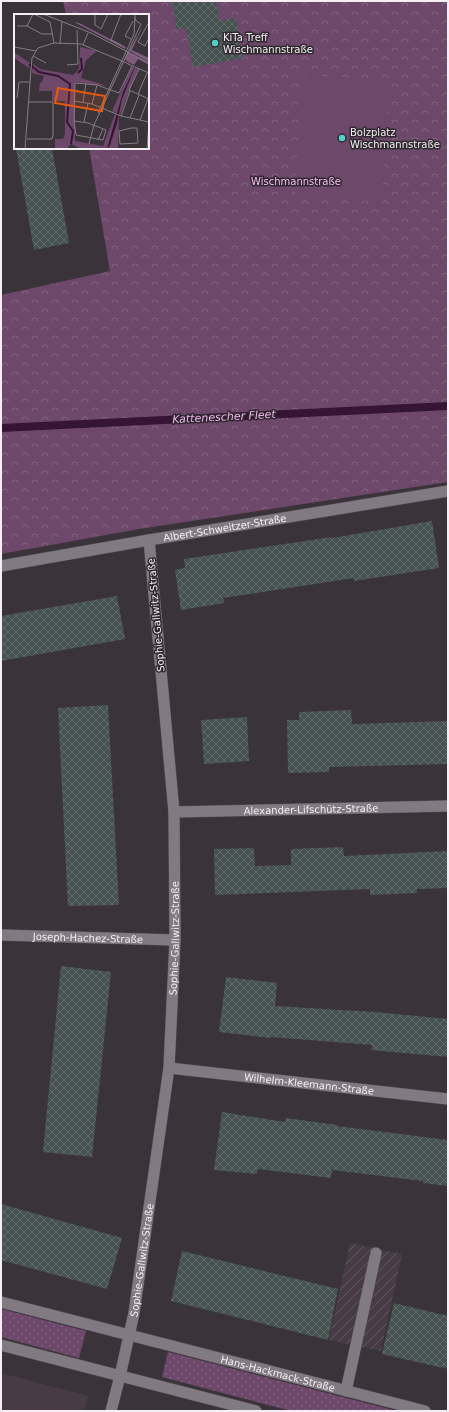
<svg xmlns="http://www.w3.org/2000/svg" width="449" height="1412" viewBox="0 0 449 1412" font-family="'DejaVu Sans',sans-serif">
  <defs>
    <pattern id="industrial-furrows" width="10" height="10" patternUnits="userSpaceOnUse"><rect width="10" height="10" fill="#473b46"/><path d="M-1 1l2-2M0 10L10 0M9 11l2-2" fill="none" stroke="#625861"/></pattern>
    <pattern id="grass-dots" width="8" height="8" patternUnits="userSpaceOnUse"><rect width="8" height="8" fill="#6d486b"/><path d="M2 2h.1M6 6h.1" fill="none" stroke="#826381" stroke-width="1.8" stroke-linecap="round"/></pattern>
    <pattern id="park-crowns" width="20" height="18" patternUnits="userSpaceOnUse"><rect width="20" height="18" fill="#6d486b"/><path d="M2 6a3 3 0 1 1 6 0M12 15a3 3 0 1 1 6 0" fill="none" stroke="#826381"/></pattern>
    <pattern id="building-cross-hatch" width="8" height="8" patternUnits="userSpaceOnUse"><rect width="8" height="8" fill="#455250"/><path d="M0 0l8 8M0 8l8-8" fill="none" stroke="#606b6a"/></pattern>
  </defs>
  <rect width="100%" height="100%" fill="#3a333a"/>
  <!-- built -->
  <path fill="#473b46" d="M1,1373L88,1396L84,1411H1Z"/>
  <!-- industrial -->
  <path fill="url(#industrial-furrows)" d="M350,1243L402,1254L381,1351L329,1340Z"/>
  <!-- grass -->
  <g fill="url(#grass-dots)">
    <path d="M1,1309L86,1331L79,1358L1,1337Z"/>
    <path d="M168,1352L397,1411H291L162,1377Z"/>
  </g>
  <!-- park -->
  <path fill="url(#park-crowns)" d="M63,1H448V482L139,529L1,554V295L110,271L89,148H148V15H66Z"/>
  <!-- garden -->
  <path fill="#6d486b" d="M302,75L389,80L382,202L295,197Z"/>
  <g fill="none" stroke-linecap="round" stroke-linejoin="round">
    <!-- stream -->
    <path stroke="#361435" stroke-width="8" d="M1,428L448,406"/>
  </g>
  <!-- building -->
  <g fill="url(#building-cross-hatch)">
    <path d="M172,1H216L220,21L236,18L243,58L193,67L186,28L177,29Z"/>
    <path d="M16,148H52L69,243L34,250Z"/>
    <path d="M432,521L439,568L354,581V578L223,598L224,603L181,610L175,570L185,568L184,559L332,537V538Z"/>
    <path d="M117,596L125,639L1,661V616Z"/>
    <path d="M108,705L119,905L68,906L58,708Z"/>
    <path d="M351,710L352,724L448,721V764L329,767V772L288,773L287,720H299V712Z"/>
    <path d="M247,717L249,761L204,764L201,720Z"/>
    <path d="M343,847L344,856L448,851V888L417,889V893L370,895V889L215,895L214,849L254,848L255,866L291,865V849Z"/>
    <path d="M61,966L111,972L92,1157L43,1152Z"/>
    <path d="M226,977L277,983L275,1006L375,1012L448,1019V1057L371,1050L372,1045L271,1037V1038L219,1032Z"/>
    <path d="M222,1112L285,1122L286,1118L337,1125V1126L448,1140V1186L423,1183V1181L332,1170L331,1178L258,1169L257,1174L214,1170Z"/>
    <path d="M1,1204L122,1238L107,1289L1,1260Z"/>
    <path d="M182,1251L338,1289L328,1340L171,1301Z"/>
    <path d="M394,1303L448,1316V1369L382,1354Z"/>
  </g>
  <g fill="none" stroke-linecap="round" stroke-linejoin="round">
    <!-- service casing -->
    <g stroke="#585258" stroke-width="12">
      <path id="service" d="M346,1391L376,1253"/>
    </g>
    <!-- minor casing -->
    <g stroke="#585258" stroke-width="12">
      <g id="minor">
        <path id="s1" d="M1,566L149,540L448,491"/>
        <path id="s2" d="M174,812L448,806"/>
        <path id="s3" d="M1,935L175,940"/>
        <path id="s4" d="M169,1068L448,1099"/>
        <path id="s5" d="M1,1302L425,1411"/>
        <path d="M1,1345L256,1411"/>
        <path id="s6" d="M111,1411L120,1376L134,1313L169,1068L175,940L174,812L149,540"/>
      </g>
    </g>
    <!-- service -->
    <use href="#service" stroke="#827a82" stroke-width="11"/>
    <!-- minor -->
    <use href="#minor" stroke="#827a82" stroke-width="11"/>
  </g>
  <!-- markers -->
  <g fill="#55cec6" stroke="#30292f" stroke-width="1.5">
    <circle cx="215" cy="43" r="4"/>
    <circle cx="342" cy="138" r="4"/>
  </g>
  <g text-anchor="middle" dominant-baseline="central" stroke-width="3" stroke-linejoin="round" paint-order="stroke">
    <!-- poi labels -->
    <g font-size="10" fill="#f3eff3" stroke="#30292f" text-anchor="start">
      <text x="223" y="37">KiTa Treff<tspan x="223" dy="12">Wischmannstraße</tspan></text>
      <text x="350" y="132">Bolzplatz<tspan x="350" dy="12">Wischmannstraße</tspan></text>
    </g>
    <!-- park labels -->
    <g font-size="10" fill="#fdbef9" stroke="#30292f">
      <text x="296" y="181">Wischmannstraße</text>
    </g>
    <!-- street labels -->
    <g font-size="10" fill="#f3eff3" stroke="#30292f">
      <text stroke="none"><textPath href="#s1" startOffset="227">Albert-Schweitzer-Straße</textPath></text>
      <text transform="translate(156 615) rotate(-95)">Sophie-Gallwitz-Straße</text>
      <text stroke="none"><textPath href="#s2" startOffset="137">Alexander-Lifschütz-Straße</textPath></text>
      <text stroke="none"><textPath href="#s3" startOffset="87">Joseph-Hachez-Straße</textPath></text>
      <text stroke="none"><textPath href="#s6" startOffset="478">Sophie-Gallwitz-Straße</textPath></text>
      <text stroke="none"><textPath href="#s4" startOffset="141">Wilhelm-Kleemann-Straße</textPath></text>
      <text stroke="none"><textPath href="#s6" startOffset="154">Sophie-Gallwitz-Straße</textPath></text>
      <text stroke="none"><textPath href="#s5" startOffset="286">Hans-Hackmack-Straße</textPath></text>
    </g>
    <!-- water labels -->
    <g font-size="11" font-style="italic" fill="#f2b5ef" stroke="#30292f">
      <text transform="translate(224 417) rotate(-3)">Kattenescher Fleet</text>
    </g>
  </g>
  <!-- overview -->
  <g transform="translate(14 14)">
    <rect width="135" height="135" fill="#3a333a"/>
    <path d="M60,8L65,9L112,33L111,35ZM130,10L118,36L135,44V48L115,37ZM114,38L135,49V51L124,45L120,51L114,48L111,45Z" fill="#815a7f"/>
    <path d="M66,33L83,37L72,46L67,64L94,72L61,68V127L89,132L101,100L105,102L104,134L135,135H67L57,130L52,135H41V125H49L51,120V87H38V77H25L26,69L28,68L30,62L18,59L19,50L26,55L59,61L65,55ZM0,38L16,49L15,54L0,44ZM118,53L124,55L106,101L98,97Z" fill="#6d486b"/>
    <path d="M124,46L108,85L103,109L96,131L93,135L109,78Z" fill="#361435"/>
    <path fill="none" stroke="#361435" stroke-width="2" d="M15,50L25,58L44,62L56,70L53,108L59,117L57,130M64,59L68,55L67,44"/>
    <path fill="none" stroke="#847e84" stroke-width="1" d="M20,0L36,8L40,29M29,0L77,19L135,49M43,0H82M81,1V11L87,15L94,0M135,8L124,28L131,32L135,24M3,12H13L19,0M13,12L28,20H39M117,25L111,22L119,7M46,30L48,7M69,31L74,19M107,31L97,26L107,0M0,33L22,37M19,42L32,49M114,50L135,59M53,51L64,50L63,16M125,55L115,76L135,85M124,80L133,59M3,84L5,68H15M60,87L78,90L107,102L135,108M69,88L72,69M78,90L83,71M84,99L120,20L121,3M107,102L116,77M116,104L125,81M126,106L134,85M60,107L74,109L92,116L89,126L62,121L60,107L61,69L83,71L105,79L118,52M70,108L74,89M117,114H123L124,129L106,130L105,117ZM13,125H38L39,121V88H14M84,126L89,115M75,130L80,111L127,10L121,6V1M11,135L17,55L18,44L24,34L40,29L67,30L115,50M133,135L135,109"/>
    <path fill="#e8590c" fill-opacity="0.15" stroke="#e8590c" stroke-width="2" d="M44,74L91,82L88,97L41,89Z"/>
    <rect width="135" height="135" fill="none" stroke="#f3eff3" stroke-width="2"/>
  </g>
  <!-- border -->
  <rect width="449" height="1412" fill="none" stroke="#f3eff3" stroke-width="4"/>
</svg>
